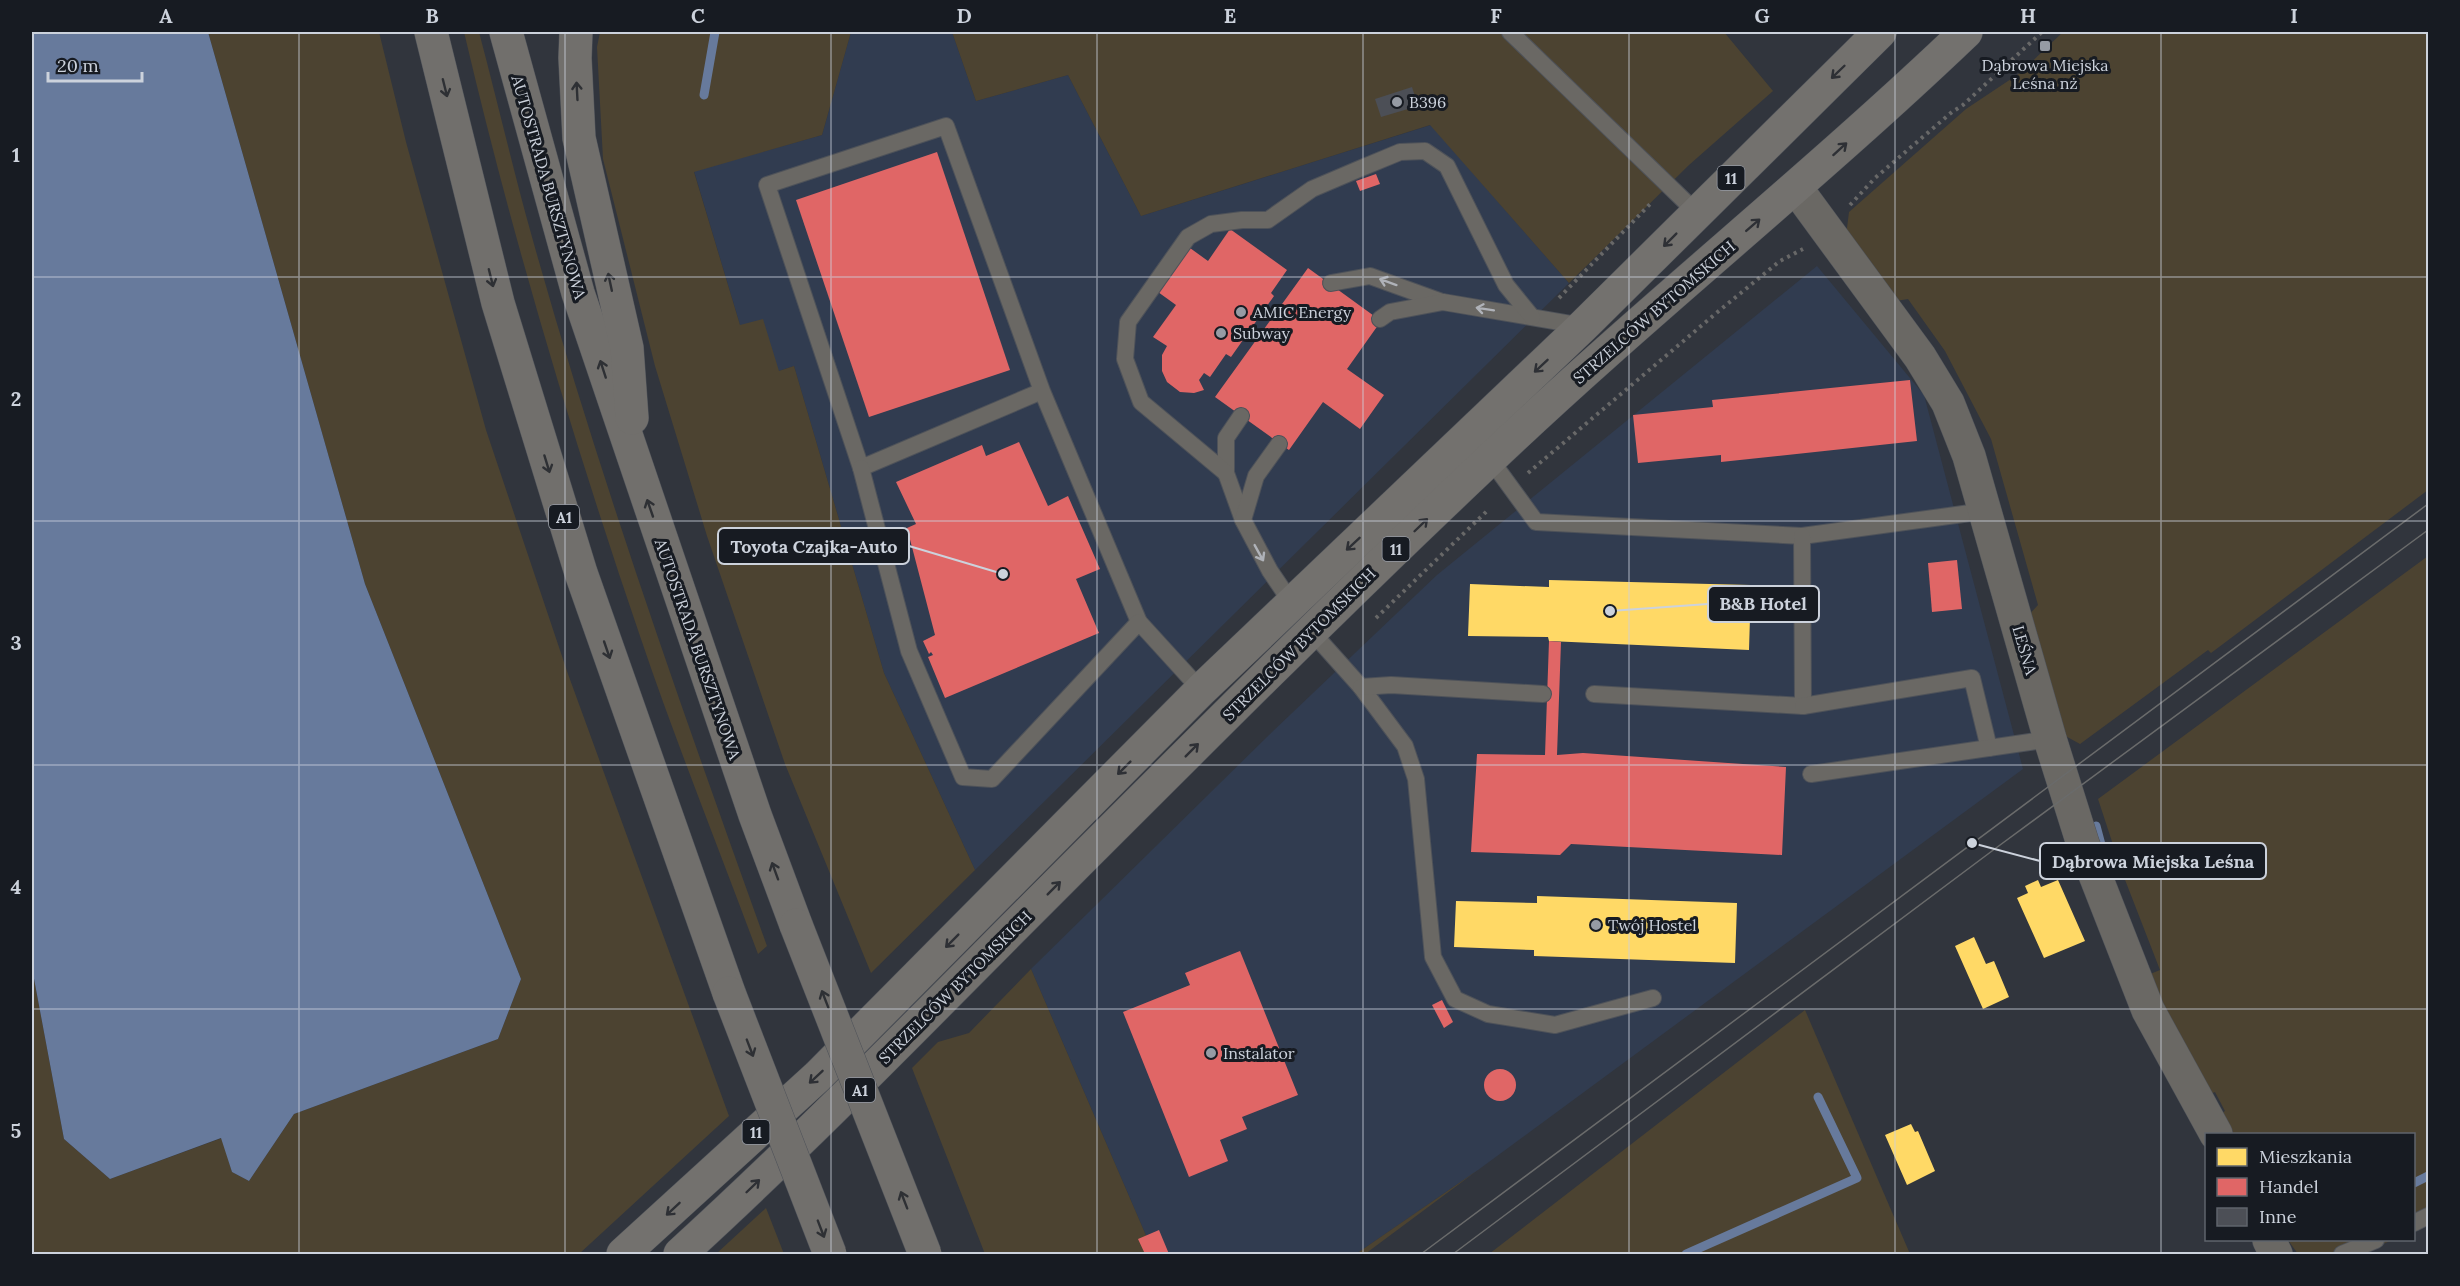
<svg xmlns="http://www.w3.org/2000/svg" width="2460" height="1286" viewBox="0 0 2460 1286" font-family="Lora,serif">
  <rect width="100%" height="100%" fill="#31353d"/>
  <!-- built -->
  <g fill="#313c50">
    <path d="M851,32H952L976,101L1068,75L1141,216L1431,125L1569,283L975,870L884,673L794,366L779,371L740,325L694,171L822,135Z"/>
    <path d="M1817,266L1924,395L2023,769L1478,1170L1356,1254H1154L1031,969L1269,735L1437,575Z"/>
  </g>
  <!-- green -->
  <g fill="#4c4331">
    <path d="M208,32H379L406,142L486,430L568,674L729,1116L579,1254H32V968L64,1139L110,1179L222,1138L232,1172L249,1181L294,1114L498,1039L521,979L365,584Z"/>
    <path d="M464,32H479C497,100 513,169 532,237C599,477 683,712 767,946L758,954C719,849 677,745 641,639C573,440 512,237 464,32Z"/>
    <path d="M600,32H851L822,135L694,172L740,325L763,319L779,371L794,366L884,673L975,870L871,973L785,764L707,536L655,366L603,159L597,47Z"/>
    <path d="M952,32H1724L1773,91L1689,165L1569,283L1430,125L1141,216L1068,75L976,101Z"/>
    <path d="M2063,32H2428V490L2211,653L2208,650L2080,744L2060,733L2026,618L2038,605L1991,439L1945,351L1908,299L1896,301L1844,232L1847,228L1849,212L1966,109L2020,73Z"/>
    <path d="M2428,556V1224L2414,1231V1134H2223L2214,1118L2225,1111L2215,1092L2203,1097L2143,977L2160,970L2122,872L2098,799Z"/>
    <path d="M1031,969L1154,1254H985L912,1068L938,1042L969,1033Z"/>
    <path d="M1805,1010L1910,1254H1489Z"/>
    <path d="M1478,1170L1365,1254H1356Z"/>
    <path d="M766,1208L784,1254H716Z"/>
    <path d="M2288,1240H2393L2357,1254H2298Z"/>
  </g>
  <!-- water -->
  <path fill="#677a9c" d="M32,32H208L365,584L521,979L498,1039L294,1114L249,1181L232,1172L221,1138L110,1179L64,1139L32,968Z"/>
  <!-- homes -->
  <g fill="#ffd966">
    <path d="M1549,580L1751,585L1749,650L1549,641L1548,637L1468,636L1470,584L1549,587Z"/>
    <path d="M2038,880L2041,887L2058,880L2085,941L2044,958L2017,898L2028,893L2025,886Z"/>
    <path d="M1537,896L1737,903L1735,963L1534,956V950L1454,947L1456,901L1537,903Z"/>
    <path d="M1974,937L1986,964L1994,961L2009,997L1983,1009L1955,946Z"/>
    <path d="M1911,1124L1915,1132L1918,1131L1935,1171L1907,1185L1885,1135Z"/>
  </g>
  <!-- shops -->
  <g fill="#e06666">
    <path d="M937,152L1010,370L869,417L796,200Z"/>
    <path d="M1376,174L1380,184L1360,191L1356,181Z"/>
    <path d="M1230,229L1287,270L1271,293L1274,296L1231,357L1226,354L1210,377L1204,373L1199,380L1204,390L1194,393L1180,392L1167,382L1162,371V355L1167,346L1153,337L1176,305L1158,292L1190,248L1208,261Z"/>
    <path d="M1308,268L1381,321L1347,369L1384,395L1360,429L1323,402L1289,450L1215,397Z"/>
    <path d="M1910,380L1917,441L1721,462V455L1638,463L1633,415L1713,407L1712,400Z"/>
    <path d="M1019,442L1048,506L1068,496L1100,569L1076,579L1099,633L945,698L928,657L933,655L931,652L929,654L923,641L935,635L907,528L916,524L896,482L982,445L986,456Z"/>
    <path d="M1957,560L1962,609L1932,612L1928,563Z"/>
    <path d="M1549,641L1561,642L1557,755L1583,753L1786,767L1782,855L1571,844L1560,855L1471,852L1477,754L1545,755Z"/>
    <path d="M1240,951L1298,1095L1242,1117L1247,1129L1220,1140L1228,1161L1189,1177L1123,1012L1190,985L1185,973Z"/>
    <path d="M1442,1000L1453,1022L1444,1028L1432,1005Z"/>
    <circle cx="1500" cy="1085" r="16"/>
    <path d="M1159,1230L1169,1254H1145L1138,1239Z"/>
  </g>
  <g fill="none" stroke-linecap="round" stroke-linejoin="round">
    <!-- stream -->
    <g stroke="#677a9c" stroke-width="9">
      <path d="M704,95L715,32"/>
      <path d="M2096,826L2104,856"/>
      <path d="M2414,1183L2428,1176"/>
      <path d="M1686,1254L1857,1178L1818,1097"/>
    </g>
  </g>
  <!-- building -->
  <path fill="#4c4f56" d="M1412,87L1418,106L1381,117L1375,99Z"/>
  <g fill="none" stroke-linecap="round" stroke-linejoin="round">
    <!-- service casing -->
    <g stroke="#4e5259" stroke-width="18">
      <g id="service">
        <path d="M1510,32L1697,213"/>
        <path d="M1331,283L1370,276L1442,302"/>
        <path d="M1380,319L1390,312L1443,302L1583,326"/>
        <path d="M1042,391L946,126L767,185L861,468L1042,391L1139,622"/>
        <path d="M1241,416L1226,438V473L1243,520"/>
        <path d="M1279,444L1256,476L1243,520L1270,571L1291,602"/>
        <path d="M1490,459L1536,522L1802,536L1985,511"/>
        <path d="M861,468L909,651L963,777L992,779L1139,622L1201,690"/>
        <path d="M1226,473L1141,402L1125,359L1128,322L1188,237L1211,224L1242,220H1268L1312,189L1359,169L1400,152L1425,151L1447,166L1506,285L1532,317"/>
        <path d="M1311,631L1361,687L1405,746L1416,779L1433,957L1455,999L1488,1014L1555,1025L1653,998"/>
        <path d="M1361,687L1391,685L1543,694"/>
        <path d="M1594,694L1803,706L1802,536"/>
        <path d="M1803,706L1972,678L1989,748"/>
        <path d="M1811,774L2050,739"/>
        <path d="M2414,1223L2428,1216"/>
        <path d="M2342,1254L2376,1240"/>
      </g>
    </g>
    <!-- minor casing -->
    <g stroke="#4e5259" stroke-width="34">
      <g id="minor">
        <path d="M1796,188L1920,357L1948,403L1969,456L2050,739L2083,844L2148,1010L2216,1134"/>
        <path d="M2269,1240L2276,1254"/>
      </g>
    </g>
    <!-- primary casing -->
    <g stroke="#4e5259" stroke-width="34">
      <g id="primary">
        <path d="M623,1254L818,1076L1201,690L1583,326L1880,32"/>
        <path d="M680,1254C794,1150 902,1040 1011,930C1169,772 1326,614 1488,461C1643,313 1811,180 1966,32"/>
      </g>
    </g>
    <!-- motorway casing -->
    <g stroke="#4e5259" stroke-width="34">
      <g id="motorway">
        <path d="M431,32L498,303L581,573L729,993"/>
        <path d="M506,32L578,293L755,815L796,925"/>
        <path d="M576,32L575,58L579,138L627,348L632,418"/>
      </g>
    </g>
    <!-- path -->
    <g stroke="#686868" stroke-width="4" stroke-dasharray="3 4.5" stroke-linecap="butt">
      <path d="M1850,205L1875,178L1952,112L1963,105L2042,32"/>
      <path d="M1559,298L1652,202"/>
      <path d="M1528,473L1714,315L1780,261L1803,249"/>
      <path d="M1376,618L1487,511"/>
    </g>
    <!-- service -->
    <use href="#service" stroke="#6a6864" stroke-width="16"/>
    <!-- minor -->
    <use href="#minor" stroke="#6a6864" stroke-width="33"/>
    <!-- primary -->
    <use href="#primary" stroke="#73716e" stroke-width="33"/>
    <!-- motorway -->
    <use href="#motorway" stroke="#716f6c" stroke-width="33"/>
    <!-- tram -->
    <g stroke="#6a6b6b" stroke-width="1.5">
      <path d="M1421,1254L2428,504"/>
      <path d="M1453,1254L1996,848L2428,530"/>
    </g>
    <!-- motorway-bridge casing -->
    <g stroke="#4e5259" stroke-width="34" stroke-linecap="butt">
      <g id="motorway-bridge">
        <path d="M796,925L925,1254"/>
        <path d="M729,993L830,1254"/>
      </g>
    </g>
    <!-- motorway-bridge -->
    <use href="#motorway-bridge" stroke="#716f6c" stroke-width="33"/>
  </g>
  <!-- one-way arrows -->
  <defs><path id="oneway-shaft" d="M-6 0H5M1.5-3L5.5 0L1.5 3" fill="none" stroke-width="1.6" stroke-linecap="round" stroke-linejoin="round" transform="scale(1.5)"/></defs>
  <g stroke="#2e3035">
    <use href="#oneway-shaft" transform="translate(1838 72) rotate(136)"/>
    <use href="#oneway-shaft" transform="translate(1840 149) rotate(-42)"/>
    <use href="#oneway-shaft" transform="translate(1753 225) rotate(-41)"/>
    <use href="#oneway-shaft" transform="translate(1670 240) rotate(135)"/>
    <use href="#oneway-shaft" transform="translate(1541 366) rotate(137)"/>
    <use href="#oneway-shaft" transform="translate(1421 525) rotate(-44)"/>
    <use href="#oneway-shaft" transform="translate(1353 544) rotate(137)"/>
    <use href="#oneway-shaft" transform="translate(1192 750) rotate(-45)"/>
    <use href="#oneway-shaft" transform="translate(1124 768) rotate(135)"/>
    <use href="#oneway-shaft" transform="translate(1054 888) rotate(-45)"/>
    <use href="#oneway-shaft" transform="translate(952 941) rotate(135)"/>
    <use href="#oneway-shaft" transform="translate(816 1077) rotate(137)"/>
    <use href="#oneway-shaft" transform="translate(753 1186) rotate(-44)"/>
    <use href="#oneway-shaft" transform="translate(673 1209) rotate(137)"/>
  </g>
  <g stroke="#2e3034">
    <use href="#oneway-shaft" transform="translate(445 88) rotate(76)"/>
    <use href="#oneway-shaft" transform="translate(577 91) rotate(-93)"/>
    <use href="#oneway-shaft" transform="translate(491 278) rotate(76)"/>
    <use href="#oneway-shaft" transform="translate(610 282) rotate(-102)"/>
    <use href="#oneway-shaft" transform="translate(603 369) rotate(-108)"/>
    <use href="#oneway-shaft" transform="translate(547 464) rotate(73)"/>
    <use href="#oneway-shaft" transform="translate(650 508) rotate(-109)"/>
    <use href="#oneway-shaft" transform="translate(607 650) rotate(71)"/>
    <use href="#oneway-shaft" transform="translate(775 871) rotate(-110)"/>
    <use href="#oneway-shaft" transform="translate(825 999) rotate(-111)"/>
    <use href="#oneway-shaft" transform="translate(750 1048) rotate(69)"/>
    <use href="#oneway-shaft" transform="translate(904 1200) rotate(-111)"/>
    <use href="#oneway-shaft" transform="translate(821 1229) rotate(69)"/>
  </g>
  <g stroke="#afb2b8">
    <use href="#oneway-shaft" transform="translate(1388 282) rotate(-160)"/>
    <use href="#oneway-shaft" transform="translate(1485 309) rotate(-171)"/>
    <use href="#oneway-shaft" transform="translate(1259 553) rotate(61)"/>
  </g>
  <!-- grid -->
  <path fill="none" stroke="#ccd2dc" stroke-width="1.5" stroke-opacity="0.55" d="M299,32V1254M565,32V1254M831,32V1254M1097,32V1254M1363,32V1254M1629,32V1254M1895,32V1254M2161,32V1254M32,277H2428M32,521H2428M32,765H2428M32,1009H2428"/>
  <!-- markers -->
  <g fill="#969ba4" stroke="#171b22" stroke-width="2">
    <rect x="2039" y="40" width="12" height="12" rx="3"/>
    <circle cx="1397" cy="102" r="6"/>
    <circle cx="1241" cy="312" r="6"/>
    <circle cx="1221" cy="333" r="6"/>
    <circle cx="1596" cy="925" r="6"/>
    <circle cx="1211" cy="1053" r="6"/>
  </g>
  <g text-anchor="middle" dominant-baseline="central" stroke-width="6" stroke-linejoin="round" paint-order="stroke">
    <!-- shield labels -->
    <g fill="#171b22" stroke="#969ba4" stroke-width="1.5">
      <rect x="1717.5" y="166" width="27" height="24" rx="4.5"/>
      <rect x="549" y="505" width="30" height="24" rx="4.5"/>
      <rect x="1382.5" y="537" width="27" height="24" rx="4.5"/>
      <rect x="845" y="1078" width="30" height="24" rx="4.5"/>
      <rect x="742.5" y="1120" width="27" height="24" rx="4.5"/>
    </g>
    <g font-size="15" font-weight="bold" fill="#ccd2dc">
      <text x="1731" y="178">11</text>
      <text x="564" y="517">A1</text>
      <text x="1396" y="549">11</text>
      <text x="860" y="1090">A1</text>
      <text x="756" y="1132">11</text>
    </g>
    <!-- poi labels -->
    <g font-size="16" fill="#ccd2dc" stroke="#171b22" text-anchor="start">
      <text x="2045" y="65" text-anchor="middle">Dąbrowa Miejska<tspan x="2045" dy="18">Leśna nż</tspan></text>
      <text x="1409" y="102">B396</text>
      <text x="1253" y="312">AMIC Energy</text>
      <text x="1233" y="333">Subway</text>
      <text x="1608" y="925">Twój Hostel</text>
      <text x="1223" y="1053">Instalator</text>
    </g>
    <!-- street labels -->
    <g font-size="16" fill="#ccd2dc" stroke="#171b22">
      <text transform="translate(549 187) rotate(74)">AUTOSTRADA BURSZTYNOWA</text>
      <text transform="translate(1654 312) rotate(-41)">STRZELCÓW BYTOMSKICH</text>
      <text transform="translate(1299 644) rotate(-45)">STRZELCÓW BYTOMSKICH</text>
      <text transform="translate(698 649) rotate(71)">AUTOSTRADA BURSZTYNOWA</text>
      <text transform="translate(2025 650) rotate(74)">LEŚNA</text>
      <text transform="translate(955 987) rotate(-45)">STRZELCÓW BYTOMSKICH</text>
    </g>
  </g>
  <!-- callouts -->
  <path fill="none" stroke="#ccd2dc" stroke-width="2" d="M1003 574L909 546M1610 611L1708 604M1972 843L2040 861"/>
  <g fill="#ccd2dc" stroke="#171b22" stroke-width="2">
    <circle cx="1003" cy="574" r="6"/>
    <circle cx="1610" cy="611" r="6"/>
    <circle cx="1972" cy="843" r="6"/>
  </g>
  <g fill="#171b22" stroke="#ccd2dc" stroke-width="2">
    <rect x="718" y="528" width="191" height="36" rx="6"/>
    <rect x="1708" y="586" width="111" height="36" rx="6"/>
    <rect x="2040" y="843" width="226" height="36" rx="6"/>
  </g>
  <g font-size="18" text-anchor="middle" font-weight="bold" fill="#ccd2dc">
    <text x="814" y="553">Toyota Czajka-Auto</text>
    <text x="1763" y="610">B&amp;B Hotel</text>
    <text x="2153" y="868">Dąbrowa Miejska Leśna</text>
  </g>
  <!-- border -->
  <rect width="2460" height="1286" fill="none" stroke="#171b22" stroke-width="66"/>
  <!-- legend -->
  <rect x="2205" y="1133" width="210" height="108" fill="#171b22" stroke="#5f646c" stroke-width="1.5"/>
  <rect x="2217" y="1148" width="30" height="18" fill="#ffd966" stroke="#5f646c" stroke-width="1.5"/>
  <text x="2259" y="1163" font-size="18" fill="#ccd2dc">Mieszkania</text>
  <rect x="2217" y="1178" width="30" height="18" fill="#e06666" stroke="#5f646c" stroke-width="1.5"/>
  <text x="2259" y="1193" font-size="18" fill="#ccd2dc">Handel</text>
  <rect x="2217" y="1208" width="30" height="18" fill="#4c4f56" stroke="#5f646c" stroke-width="1.5"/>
  <text x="2259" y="1223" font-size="18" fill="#ccd2dc">Inne</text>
  <!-- scale -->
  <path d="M48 72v9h94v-9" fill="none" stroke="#ccd2dc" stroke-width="3"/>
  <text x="57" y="72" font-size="18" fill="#ccd2dc" stroke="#171b22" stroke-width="4.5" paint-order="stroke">20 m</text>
  <rect x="33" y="33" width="2394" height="1220" fill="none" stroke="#ccd2dc" stroke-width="2"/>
  <g font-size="20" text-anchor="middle" font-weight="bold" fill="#ccd2dc">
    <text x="166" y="23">A</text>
    <text x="432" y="23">B</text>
    <text x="698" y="23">C</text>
    <text x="964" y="23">D</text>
    <text x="1230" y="23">E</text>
    <text x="1496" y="23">F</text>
    <text x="1762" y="23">G</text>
    <text x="2028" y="23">H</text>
    <text x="2294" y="23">I</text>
    <text x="16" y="162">1</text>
    <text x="16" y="406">2</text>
    <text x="16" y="650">3</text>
    <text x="16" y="894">4</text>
    <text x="16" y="1138">5</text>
  </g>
</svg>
